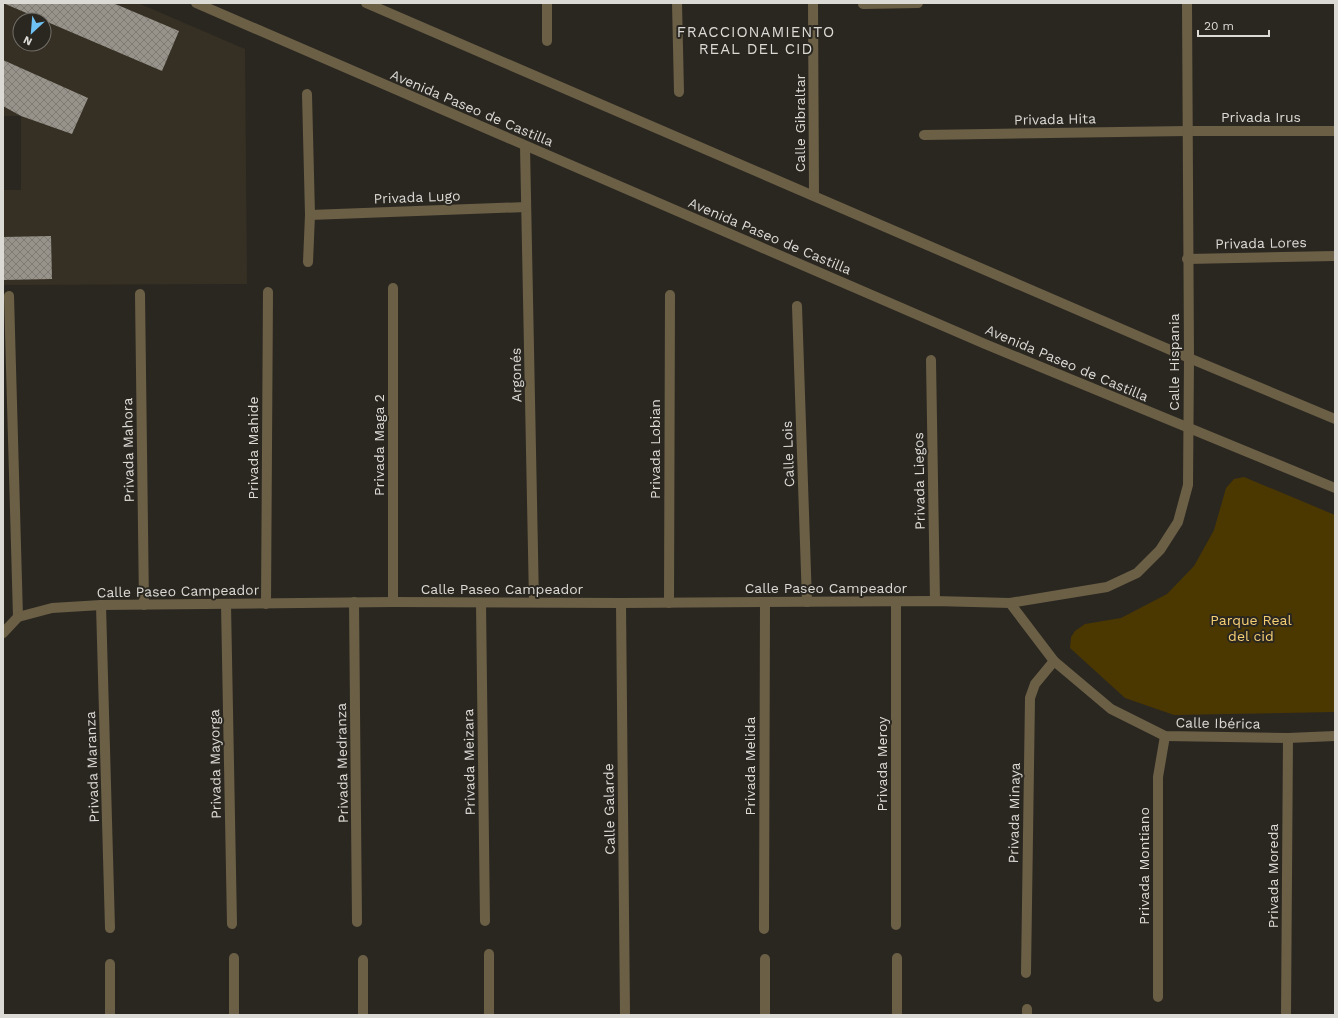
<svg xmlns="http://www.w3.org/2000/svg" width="1338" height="1018" viewBox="0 0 1338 1018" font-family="'Work Sans',sans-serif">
  <defs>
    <pattern id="building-cross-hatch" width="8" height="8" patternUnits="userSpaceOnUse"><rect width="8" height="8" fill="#97938b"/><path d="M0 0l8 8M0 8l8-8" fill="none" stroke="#7e7a74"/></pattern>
  </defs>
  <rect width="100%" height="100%" fill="#2a2721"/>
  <!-- built -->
  <path fill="#363024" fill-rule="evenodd" d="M3,3H138L245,49L247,284L3,285V190H21V116H3ZM20,20H44V44H20Z"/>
  <!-- green -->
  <path fill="#4b3700" d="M1244,477L1335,515V712L1174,715L1125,698L1070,648L1071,637L1075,631L1085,624L1121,618L1167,594L1194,566L1214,530L1226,488L1234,479Z"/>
  <!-- building -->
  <g fill="url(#building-cross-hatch)">
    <path d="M3,3H113L179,31L162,71Z"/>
    <path d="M3,60L88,98L72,134L21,116L3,106Z"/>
    <path d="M51,236L52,279L3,280V237Z"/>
  </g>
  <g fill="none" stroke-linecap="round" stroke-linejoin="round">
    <!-- minor -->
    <g stroke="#6b5f46" stroke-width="10">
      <path d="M196,3L985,344L1335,488"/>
      <path d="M366,3L1189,358L1335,419"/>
      <path d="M677,3L679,92"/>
      <path d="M813,3L814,196"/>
      <path d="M863,4L918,3"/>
      <path d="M547,41V3"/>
      <path d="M307,94L310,215L308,262"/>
      <path d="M924,135L1187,131H1335"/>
      <path d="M525,146L534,602"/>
      <path d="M310,215L526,207"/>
      <path d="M1187,259L1335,256"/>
      <path d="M393,288V602"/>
      <path d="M140,294L144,605"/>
      <path d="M9,296L18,617"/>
      <path d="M797,306L807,602"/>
      <path d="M931,360L935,601"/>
      <path d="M354,602L357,922"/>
      <path d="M481,603L485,921"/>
      <path d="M621,603L625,1015"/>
      <path d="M669,603L670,295"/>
      <path d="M1010,603L1054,661L1111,709L1165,736L1288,738L1335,736"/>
      <path d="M226,604L232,924"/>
      <path d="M266,604L268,292"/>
      <path d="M101,605L110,928"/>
      <path d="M3,633L18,617L52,608L101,605L393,602L621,603L935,601L1010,603L1107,587L1137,573L1160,550L1178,522L1188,485L1189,358L1187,3"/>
      <path d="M896,925V602"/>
      <path d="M764,929L765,602"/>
      <path d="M489,954V1015"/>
      <path d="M234,958V1015"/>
      <path d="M897,958V1015"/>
      <path d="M765,959V1015"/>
      <path d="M363,960V1015"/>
      <path d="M110,964V1015"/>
      <path d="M1026,973L1030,698L1035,684L1054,661"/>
      <path d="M1158,997V777L1165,736"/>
      <path d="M1027,1009V1015"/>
      <path d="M1286,1015L1288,738"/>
    </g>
  </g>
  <g text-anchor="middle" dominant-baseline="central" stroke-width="4" stroke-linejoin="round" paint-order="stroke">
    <!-- street labels -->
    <g font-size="14" fill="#dcdad5" stroke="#2a2721">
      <text transform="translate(472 108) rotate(23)">Avenida Paseo de Castilla</text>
      <text x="1261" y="117">Privada Irus</text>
      <text transform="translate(1055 119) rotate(-1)">Privada Hita</text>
      <text transform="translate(800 123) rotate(-90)">Calle Gibraltar</text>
      <text transform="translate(417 197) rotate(-2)">Privada Lugo</text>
      <text transform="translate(770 236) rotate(23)">Avenida Paseo de Castilla</text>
      <text transform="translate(1261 243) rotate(-1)">Privada Lores</text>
      <text transform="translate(1174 362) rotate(-90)">Calle Hispania</text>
      <text transform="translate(1067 363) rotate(23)">Avenida Paseo de Castilla</text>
      <text transform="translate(516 375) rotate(-91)">Argonés</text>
      <text transform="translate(379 445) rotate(-90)">Privada Maga 2</text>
      <text transform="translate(253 448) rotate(-90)">Privada Mahide</text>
      <text transform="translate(655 449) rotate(-90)">Privada Lobian</text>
      <text transform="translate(128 450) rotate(-91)">Privada Mahora</text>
      <text transform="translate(788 454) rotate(-92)">Calle Lois</text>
      <text transform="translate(919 481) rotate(-91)">Privada Liegos</text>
      <text x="826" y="588">Calle Paseo Campeador</text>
      <text x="502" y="589">Calle Paseo Campeador</text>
      <text transform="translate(178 591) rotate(-1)">Calle Paseo Campeador</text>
      <text transform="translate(1218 723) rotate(1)">Calle Ibérica</text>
      <text transform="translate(469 762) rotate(-91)">Privada Meizara</text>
      <text transform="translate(342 763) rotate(-91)">Privada Medranza</text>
      <text transform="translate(215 764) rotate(-91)">Privada Mayorga</text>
      <text transform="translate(882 764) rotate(-90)">Privada Meroy</text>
      <text transform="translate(750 766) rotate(-90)">Privada Melida</text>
      <text transform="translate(92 767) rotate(-92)">Privada Maranza</text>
      <text transform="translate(609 809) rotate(-91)">Calle Galarde</text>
      <text transform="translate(1014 813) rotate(-89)">Privada Minaya</text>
      <text transform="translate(1144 866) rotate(-90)">Privada Montiano</text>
      <text transform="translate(1273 876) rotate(-90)">Privada Moreda</text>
    </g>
    <!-- park labels -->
    <g font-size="14" fill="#f6cf73" stroke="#2a2721">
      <text x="1251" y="620">Parque Real<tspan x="1251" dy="16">del cid</tspan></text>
    </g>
    <!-- neighbourhood labels -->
    <g font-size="15" letter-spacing="1" fill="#dcdad5" stroke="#2a2721">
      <text x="756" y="32">FRACCIONAMIENTO<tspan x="756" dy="17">REAL DEL CID</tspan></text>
    </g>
  </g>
  <!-- border -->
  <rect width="1338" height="1018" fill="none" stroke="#dcdad5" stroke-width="8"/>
  <!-- north arrow -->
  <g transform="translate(32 32) rotate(206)"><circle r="19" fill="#2a2721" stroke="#716f69"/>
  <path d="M0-3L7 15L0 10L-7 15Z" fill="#6fc2f4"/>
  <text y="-6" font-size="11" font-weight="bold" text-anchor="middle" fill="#dcdad5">N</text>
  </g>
  <!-- scale -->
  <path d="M1198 30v6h71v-6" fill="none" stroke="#dcdad5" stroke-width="2"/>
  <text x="1204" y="30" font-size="12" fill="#dcdad5" stroke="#2a2721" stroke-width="3" paint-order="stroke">20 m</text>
</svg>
